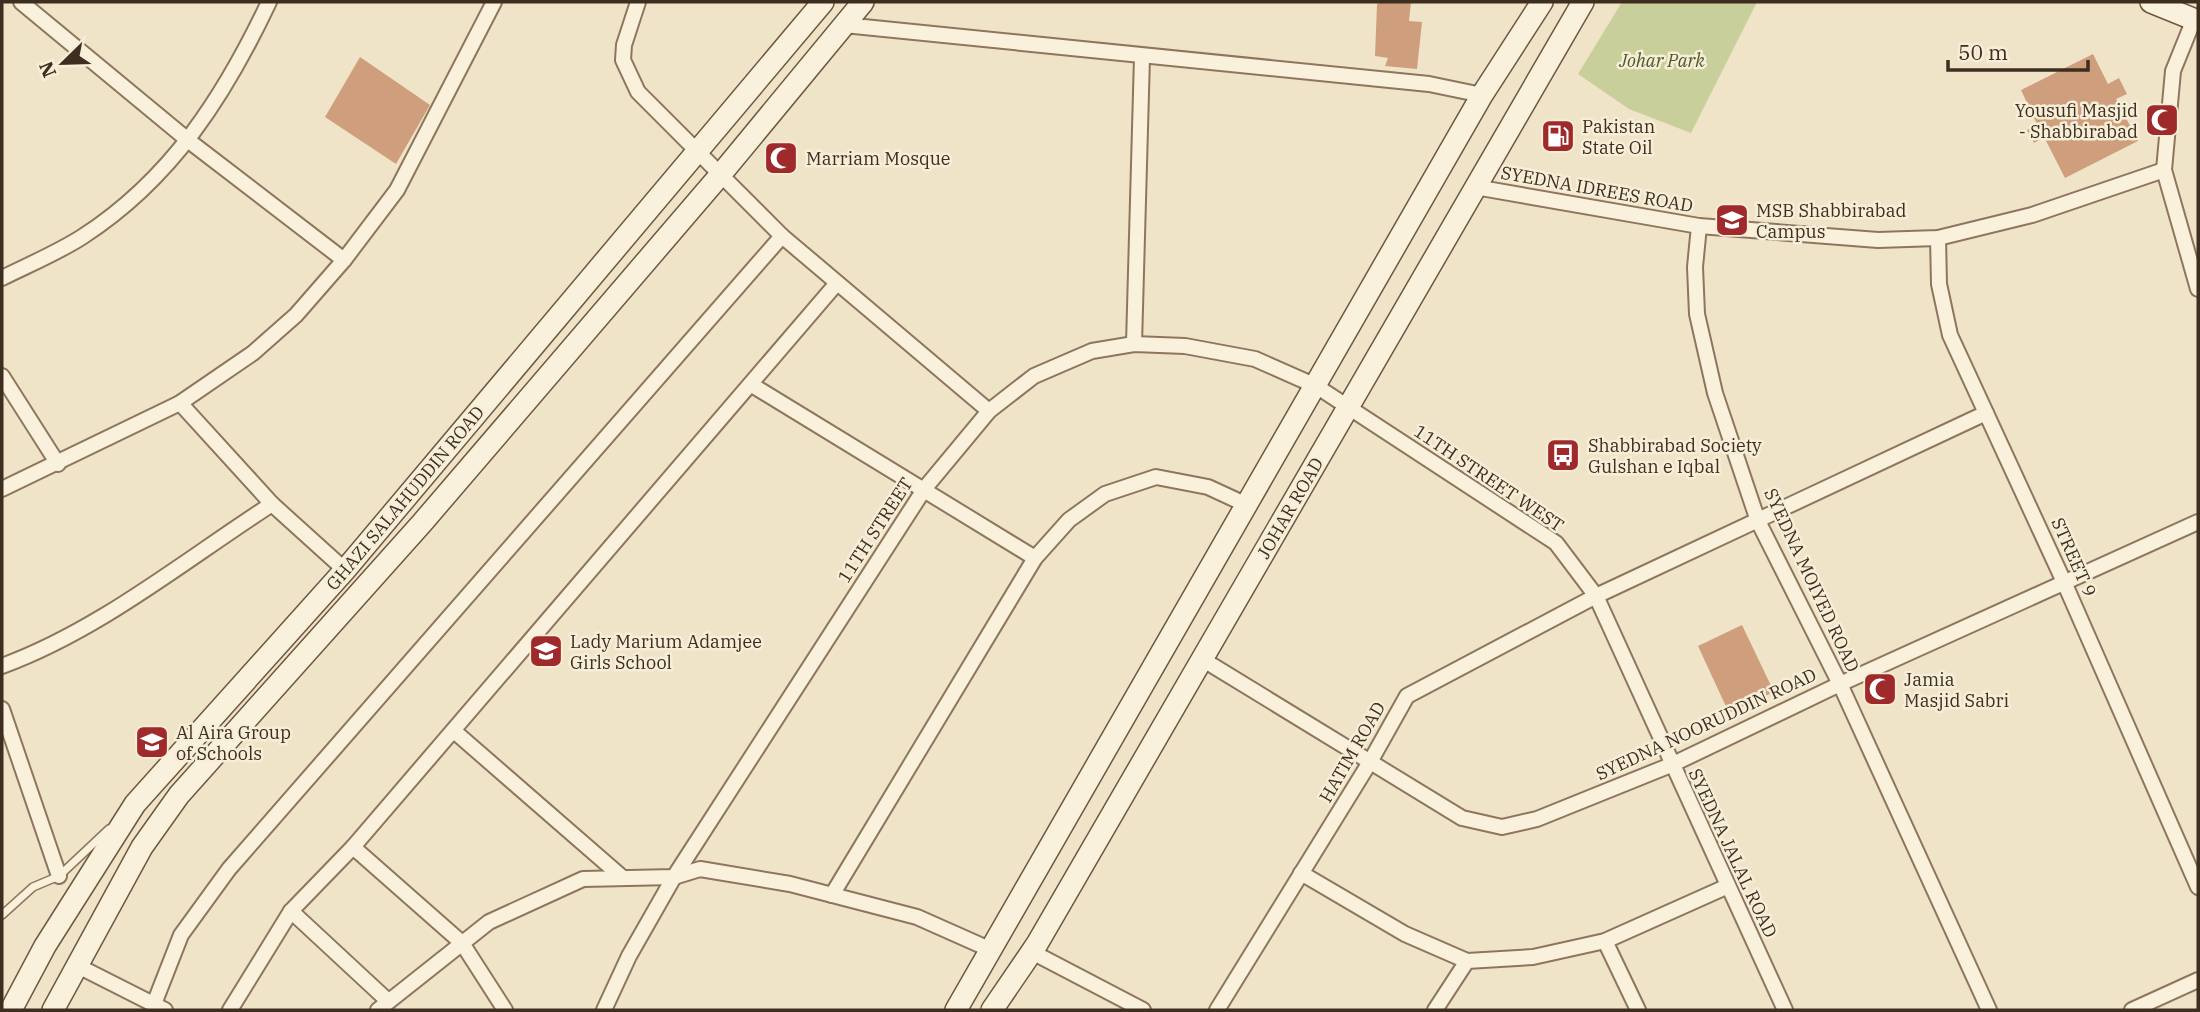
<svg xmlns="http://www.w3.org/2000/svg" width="2200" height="1012" viewBox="0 0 2200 1012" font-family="'IBM Plex Serif',serif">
  <rect width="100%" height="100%" fill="#f0e4c8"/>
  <!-- green -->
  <path fill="#c9cf9b" d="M1622,2H1757L1691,133L1629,109L1578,74Z"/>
  <!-- building -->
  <g fill="#cf9f7d">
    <path d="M1381,2H1411L1409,21L1422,22L1417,69L1385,66L1388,58L1375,56L1377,4Z"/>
    <path d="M2093,54L2108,84L2119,78L2127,94L2116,99L2138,141L2065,178L2044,137L2034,143L2027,130L2037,124L2021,90Z"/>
    <path d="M360,57L430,105L396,164L325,117Z"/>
    <path d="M1742,625L1774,692L1729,713L1698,646Z"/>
  </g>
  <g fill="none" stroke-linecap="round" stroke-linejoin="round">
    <!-- lane casing -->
    <g stroke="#8d765c" stroke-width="10">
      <path id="lane" d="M2,915L33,887L59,876L109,829"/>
    </g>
    <!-- street casing -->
    <g stroke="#8d765c" stroke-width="18">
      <g id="street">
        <path d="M21,2L189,141L344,260"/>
        <path d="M638,2L624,45L623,60L638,92L782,236L989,411"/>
        <path d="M2194,19L2173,71L2164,170L2198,289"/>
        <path d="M844,25L1429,84L1482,95"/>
        <path d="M1475,187L1699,226L1878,240L1938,238L2032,215L2164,170"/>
        <path d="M1699,226L1695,267L1697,314L1715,393L1758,521L1840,684L1989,1010"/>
        <path d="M1938,238L1939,284L1950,335L2064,582L2198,887"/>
        <path d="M2,278C28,265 57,253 82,237C172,179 225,95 269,2"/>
        <path d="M1134,344L1142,57"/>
        <path d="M2,376L58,464"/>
        <path d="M752,385L1035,558"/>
        <path d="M180,403L272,504L345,570"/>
        <path d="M2,489L180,403L253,353L296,315L344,260L397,190L494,2"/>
        <path d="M1202,659L1462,818L1502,827L1537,819L1671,765L1840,684L2198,522"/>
        <path d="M2,666C100,630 185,560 272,504"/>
        <path d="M2,709L59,876"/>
        <path d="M454,731L623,878"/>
        <path d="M353,847L462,943L505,1010"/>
        <path d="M1301,873L1405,934L1467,961L1533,957L1605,941L1728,886"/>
        <path d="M832,895L1035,558L1069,520L1105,494L1156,477L1208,487L1247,505"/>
        <path d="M291,911L388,1001"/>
        <path d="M1605,941L1638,1010"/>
        <path d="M1032,952L1143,1010"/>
        <path d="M76,965L165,1010"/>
        <path d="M154,1004L181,935L229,869L782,236"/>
        <path d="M230,1010L291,911L353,847L837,283"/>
        <path d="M378,1010L489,922L583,879L674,877L700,869L790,884L917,917L989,949"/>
        <path d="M604,1010L629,956L674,877L925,488L989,411L1034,376L1092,351L1134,344L1185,346L1255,359L1316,386L1556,543L1596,596L1785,1010"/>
        <path d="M1217,1010L1370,762L1407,696L1596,596L1986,413"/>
        <path d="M1435,1010L1467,961"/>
        <path d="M2132,1010L2198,980"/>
      </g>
    </g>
    <!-- secondary casing -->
    <g stroke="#6f573f" stroke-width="24">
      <g id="secondary">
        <path d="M2151,2L2198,21"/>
        <path d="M11,1010L45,946L135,804L345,570L823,2"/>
        <path d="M53,1010L142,847L179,795L422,523L721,174L863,2"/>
        <path d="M956,1010L1482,95L1542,2"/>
        <path d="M992,1010L1037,944L1583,2"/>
      </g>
    </g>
    <!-- lane -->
    <use href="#lane" stroke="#faf1dc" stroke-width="7"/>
    <!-- street -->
    <use href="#street" stroke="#faf1dc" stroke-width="14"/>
    <!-- secondary -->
    <use href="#secondary" stroke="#faf1dc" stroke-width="21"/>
  </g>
  <!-- icons -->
  <defs>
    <g id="mosque-square" transform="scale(1.75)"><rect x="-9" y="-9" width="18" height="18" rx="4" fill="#9e2a2b" stroke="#f7eed8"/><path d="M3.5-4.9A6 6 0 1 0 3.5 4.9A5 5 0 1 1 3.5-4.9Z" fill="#fff"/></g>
    <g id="fuel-square" transform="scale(1.75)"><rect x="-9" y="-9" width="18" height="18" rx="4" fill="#9e2a2b" stroke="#f7eed8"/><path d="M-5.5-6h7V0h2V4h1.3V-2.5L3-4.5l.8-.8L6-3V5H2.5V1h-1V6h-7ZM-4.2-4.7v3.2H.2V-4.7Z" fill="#fff"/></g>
    <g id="school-square" transform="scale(1.75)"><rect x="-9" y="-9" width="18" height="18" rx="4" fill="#9e2a2b" stroke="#f7eed8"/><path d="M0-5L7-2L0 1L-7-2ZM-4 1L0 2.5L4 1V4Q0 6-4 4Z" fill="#fff"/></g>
    <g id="bus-square" transform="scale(1.75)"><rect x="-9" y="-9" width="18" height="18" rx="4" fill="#9e2a2b" stroke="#f7eed8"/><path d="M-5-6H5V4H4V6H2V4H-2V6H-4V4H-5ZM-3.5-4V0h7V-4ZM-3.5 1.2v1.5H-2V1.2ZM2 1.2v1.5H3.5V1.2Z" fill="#fff"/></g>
  </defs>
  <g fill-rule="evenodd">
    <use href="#mosque-square" x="2162" y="120"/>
    <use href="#fuel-square" x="1558" y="136"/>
    <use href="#mosque-square" x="781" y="158"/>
    <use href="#school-square" x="1732" y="220"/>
    <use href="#bus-square" x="1563" y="455"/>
    <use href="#school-square" x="546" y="651"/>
    <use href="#mosque-square" x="1880" y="689"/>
    <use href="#school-square" x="152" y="742"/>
  </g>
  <g text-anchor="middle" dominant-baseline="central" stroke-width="5" stroke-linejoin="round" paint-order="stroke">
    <!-- park labels -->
    <g font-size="18" font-style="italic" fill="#4d5a26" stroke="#f7eed8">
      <text x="1662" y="60">Johar Park</text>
    </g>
    <!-- poi labels -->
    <g font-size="18" fill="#3d2e20" stroke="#f7eed8" text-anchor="start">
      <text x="2138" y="110" text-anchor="end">Yousufi Masjid<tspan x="2138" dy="21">- Shabbirabad</tspan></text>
      <text x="1582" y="126">Pakistan<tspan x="1582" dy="21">State Oil</tspan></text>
      <text x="806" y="158">Marriam Mosque</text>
      <text x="1756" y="210">MSB Shabbirabad<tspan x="1756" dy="21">Campus</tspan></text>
      <text x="1588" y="445">Shabbirabad Society<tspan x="1588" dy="21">Gulshan e Iqbal</tspan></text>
      <text x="570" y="641">Lady Marium Adamjee<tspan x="570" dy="21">Girls School</tspan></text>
      <text x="1904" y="679">Jamia<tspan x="1904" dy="21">Masjid Sabri</tspan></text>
      <text x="176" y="732">Al Aira Group<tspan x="176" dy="21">of Schools</tspan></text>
    </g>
    <!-- street labels -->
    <g font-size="18" fill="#3d2e20" stroke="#f7eed8">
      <text transform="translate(1597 189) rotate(10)">SYEDNA IDREES ROAD</text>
      <text transform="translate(1489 478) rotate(34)">11TH STREET WEST</text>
      <text transform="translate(405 498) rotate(-50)">GHAZI SALAHUDDIN ROAD</text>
      <text transform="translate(1290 508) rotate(-60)">JOHAR ROAD</text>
      <text transform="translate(875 530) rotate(-57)">11TH STREET</text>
      <text transform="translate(2074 557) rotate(66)">STREET 9</text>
      <text transform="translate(1812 580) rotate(65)">SYEDNA MOIYED ROAD</text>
      <text transform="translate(1706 724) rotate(-25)">SYEDNA NOORUDDIN ROAD</text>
      <text transform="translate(1352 752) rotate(-60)">HATIM ROAD</text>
      <text transform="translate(1733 853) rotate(65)">SYEDNA JALAL ROAD</text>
    </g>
  </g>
  <!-- border -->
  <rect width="2200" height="1012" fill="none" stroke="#3d2e20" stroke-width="7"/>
  <!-- north arrow -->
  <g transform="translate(63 63) rotate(247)" stroke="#f7eed8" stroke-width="5" paint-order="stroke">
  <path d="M0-5L12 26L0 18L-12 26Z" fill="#3d2e20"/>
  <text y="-10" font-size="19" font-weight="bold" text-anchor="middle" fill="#3d2e20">N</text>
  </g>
  <!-- scale -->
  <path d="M1948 60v10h140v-10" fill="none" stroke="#3d2e20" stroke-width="3.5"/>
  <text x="1958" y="60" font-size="21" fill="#3d2e20" stroke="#f7eed8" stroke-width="5" paint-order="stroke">50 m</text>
</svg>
